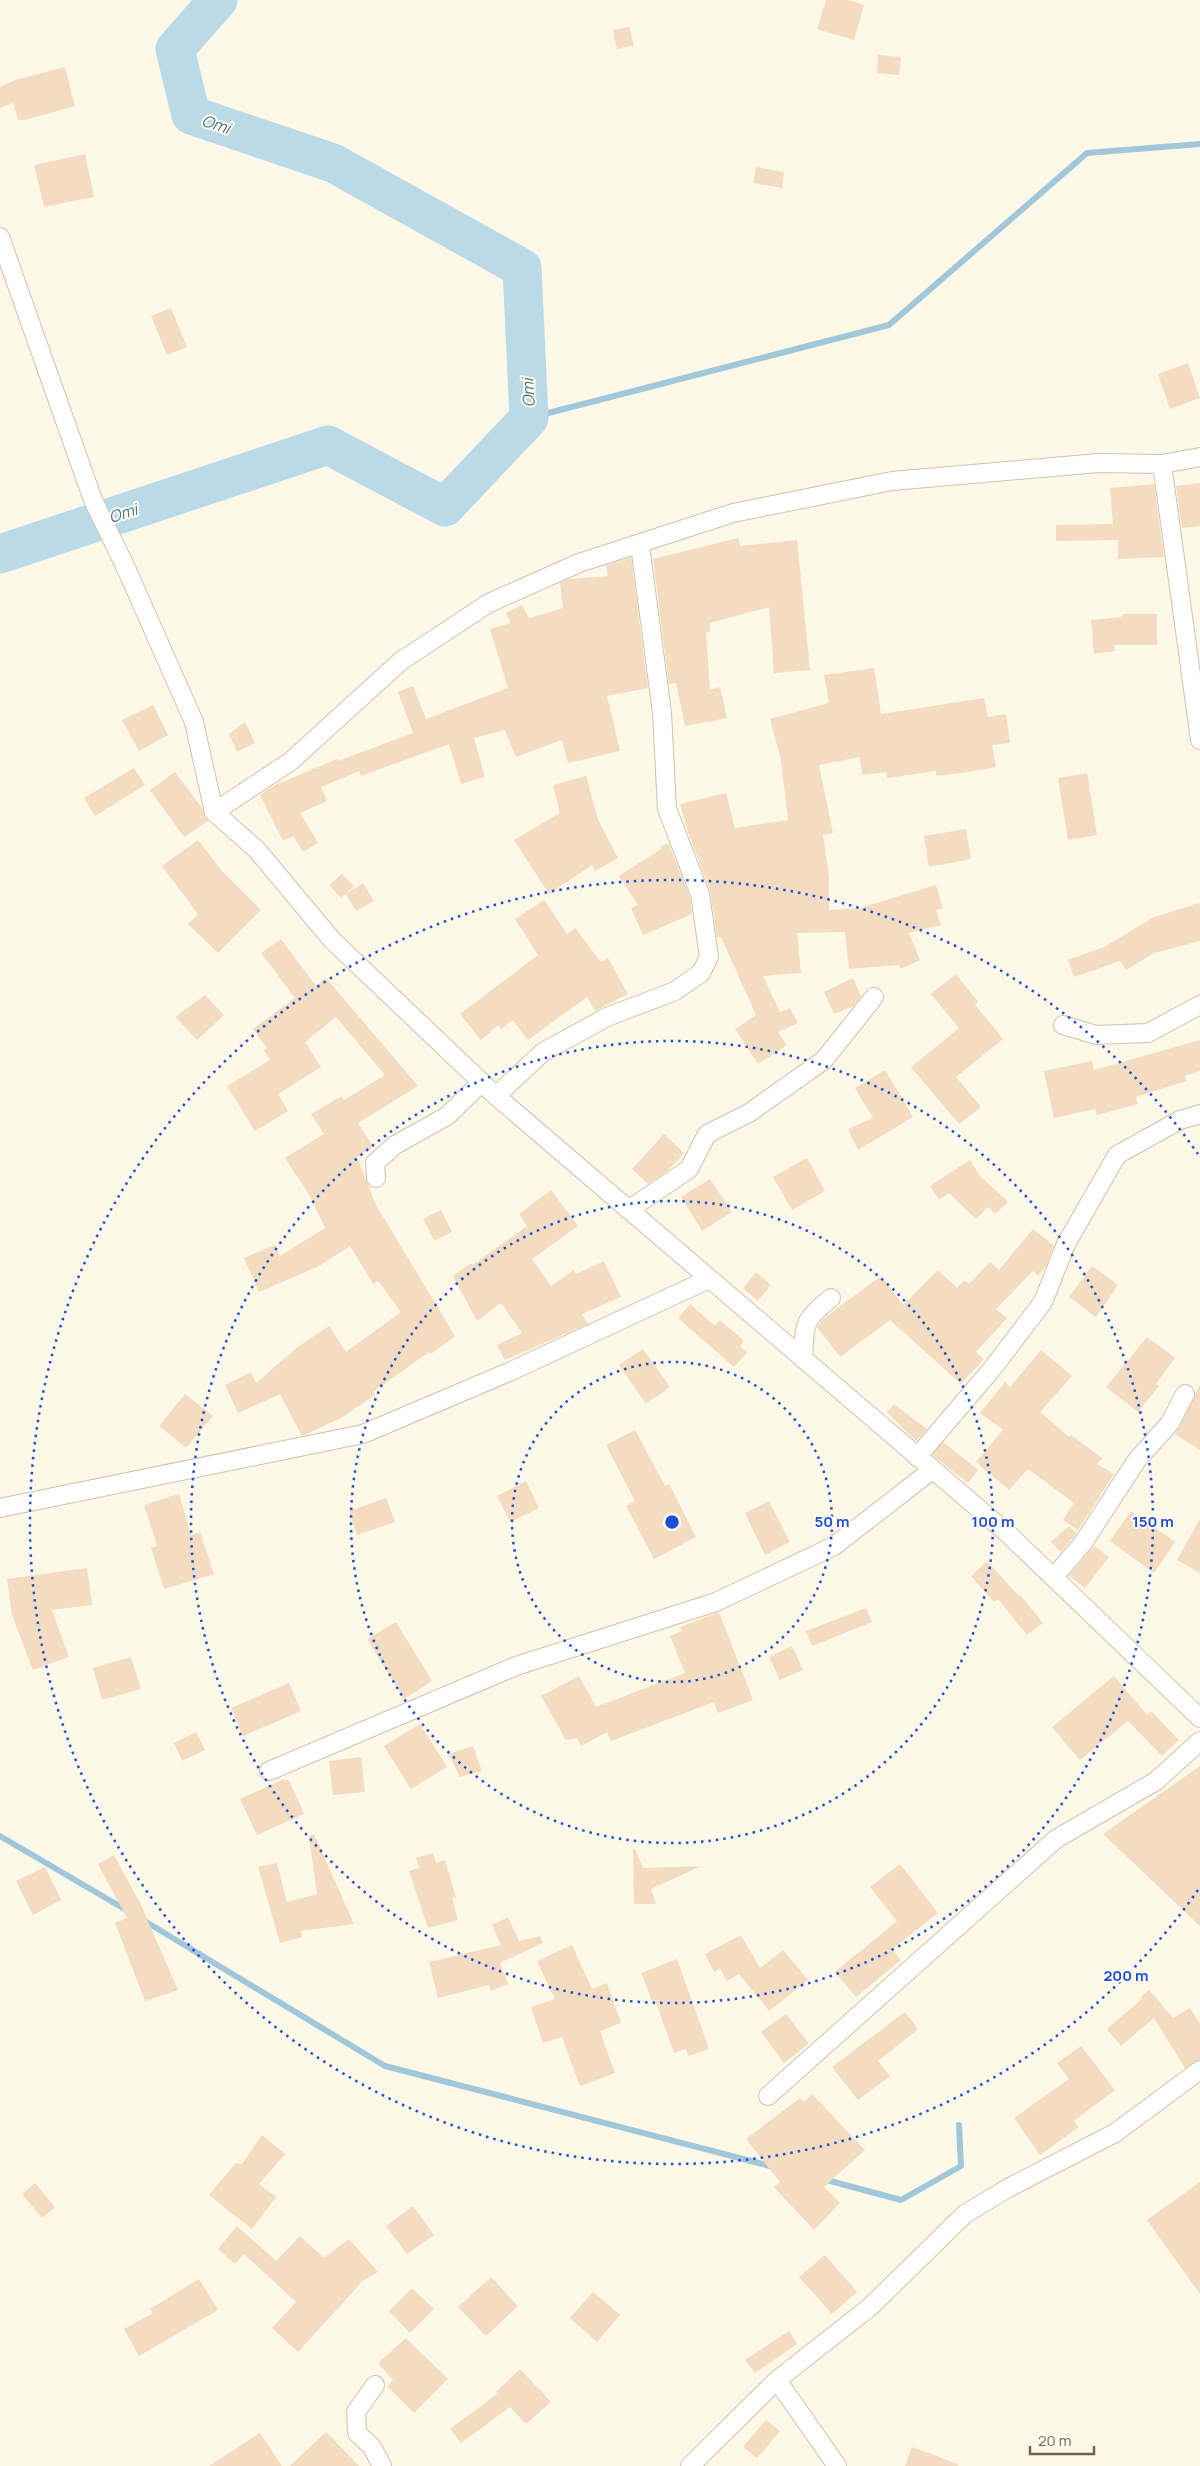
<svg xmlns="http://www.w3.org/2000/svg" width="1200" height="2466" viewBox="0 0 1200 2466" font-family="Manrope,sans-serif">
  <rect width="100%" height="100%" fill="#fdf8e8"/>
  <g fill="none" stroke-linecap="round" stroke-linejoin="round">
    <!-- stream -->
    <g stroke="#a1c8da" stroke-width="6">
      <path d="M529,418L889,325L1087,153L1200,144"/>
      <path d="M0,1836L128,1911"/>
      <path d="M143,1920L385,2066L774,2167"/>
      <path d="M823,2179L901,2200L961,2166L959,2125"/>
    </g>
    <!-- river -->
    <path stroke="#bbdae8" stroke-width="39" d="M0,554L328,445L445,507L529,418L522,268L333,163L191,115L175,49L218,0"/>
  </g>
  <!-- building -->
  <g fill="#f3dcbf">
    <path d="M826,0H848L864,5L854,40L817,29Z"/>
    <path d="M629,27L634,45L617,49L613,30Z"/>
    <path d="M878,55L901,57L899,75L877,73Z"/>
    <path d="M65,67L75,106L25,120H18L13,103L0,108V87L15,80Z"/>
    <path d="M85,154L94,197L44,207L34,165Z"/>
    <path d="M756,167L784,172L782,188L753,183Z"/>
    <path d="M171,308L187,347L167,355L151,316Z"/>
    <path d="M1188,363L1200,398L1170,409L1158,374Z"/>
    <path d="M1200,483V526L1182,528L1176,486Z"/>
    <path d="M1154,484L1164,557L1118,559V540L1056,541V525L1113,524L1110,488Z"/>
    <path d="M738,538L740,546L797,540L810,670L774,673L769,607L710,623V632H706L710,690L720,687L727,718L685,726L676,683L669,684L653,559Z"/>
    <path d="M631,557L648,688L607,696L620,751L568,763L562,740L516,757L505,730L474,738L485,777L461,784L449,744L361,776L359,771L321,787L327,801L300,813L318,843L303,852L293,836L283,841L260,795L273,786L337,759L338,761L413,733L398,692L413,686L426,719L508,688L490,629L511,623L506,613L522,605L529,618L563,608L560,583L568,579L608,576L606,565Z"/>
    <path d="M1123,614H1157V645H1114L1115,651L1094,654L1091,620L1123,617Z"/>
    <path d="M874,668L881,714L984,698L988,717L1006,714L1010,743L992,745L996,767L967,772L936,776V771L887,778L886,772L862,775L860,757L819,765L833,833L823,835L829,876V910L860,908L936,885L943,908L936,910L941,925L909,933L920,960L900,969L899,965L849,969L845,932L797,933L801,973L763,976L780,1012L790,1008L798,1023L778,1032L787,1045L758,1064L735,1029L756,1015L721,937H717L710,890L688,832L680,804L726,793L735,828L788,820L781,760L770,719L829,703L824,675Z"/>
    <path d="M153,705L168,735L139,751L122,720Z"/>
    <path d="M245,722L255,743L237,752L229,734Z"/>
    <path d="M134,768L145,785L95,816L84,798Z"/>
    <path d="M175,772L202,808L208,821L184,837L150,790Z"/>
    <path d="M1087,773L1097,835L1068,840L1058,778Z"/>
    <path d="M586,776L598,820L618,858L595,871L592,865L549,894L514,840L560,813L553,785Z"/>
    <path d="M966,829L971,859L929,867L924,836Z"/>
    <path d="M198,840L222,871L261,910L218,953L188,924L198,914L162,866Z"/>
    <path d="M669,844L690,897L692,914L643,935L631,908L638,905L619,876L661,849L660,846Z"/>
    <path d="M342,874L354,886L341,898L329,885Z"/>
    <path d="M363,883L374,901L356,911L346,894Z"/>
    <path d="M544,900L567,934L575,928L601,962L608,958L628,994L595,1011L587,997L528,1040L513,1020L501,1029L498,1025L481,1040L460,1014L538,955L515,919Z"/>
    <path d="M1200,903V941L1154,953L1126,970L1120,961L1074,977L1068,960L1104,947L1154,917Z"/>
    <path d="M281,939L316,986L326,978L418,1086L358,1123L373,1147L357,1157L376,1205L455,1336L431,1354L429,1352L373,1392L375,1395L341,1418L302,1436L280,1394L238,1413L225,1385L251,1372L256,1383L299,1346L329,1326L346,1352L401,1312L378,1281L373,1284L350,1246L319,1266L259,1292L244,1258L275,1245L280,1256L325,1228L310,1196L285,1158L324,1134L311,1114L342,1096L344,1100L385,1075L336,1017L305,1042L321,1067L278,1094L288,1111L255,1131L227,1086L270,1060L264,1050L267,1048L253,1029L295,998L261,953Z"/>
    <path d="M956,974L978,1002L975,1005L1003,1039L956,1077L981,1107L959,1124L911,1067L959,1028L931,994Z"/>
    <path d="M853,978L861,996L854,1006L834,1014L824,992Z"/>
    <path d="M205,995L224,1015L197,1040L175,1017Z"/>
    <path d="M1200,1040V1071L1185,1076L1186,1081L1136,1097L1138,1104L1097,1115L1095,1109L1054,1118L1044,1071L1092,1061L1094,1070Z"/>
    <path d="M885,1070L913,1117L858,1150L848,1129L873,1118L855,1088Z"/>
    <path d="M664,1134L684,1153L667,1171L648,1184L632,1169Z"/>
    <path d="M807,1158L825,1191L792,1210L773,1177Z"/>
    <path d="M970,1160L980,1176L1008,1202L995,1214L988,1207L976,1219L949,1193L939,1200L930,1186Z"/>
    <path d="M710,1179L732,1212L702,1231L681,1197Z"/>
    <path d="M551,1190L578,1226L532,1259L551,1286L574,1270L576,1274L604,1261L621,1297L582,1314L588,1324L505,1360L497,1345L522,1333L501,1303L477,1321L453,1276L471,1263L473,1265L527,1226L519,1214Z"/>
    <path d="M441,1210L452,1232L434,1241L423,1219Z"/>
    <path d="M1033,1229L1054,1246L1046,1266L1038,1276L1033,1271L996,1309L1007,1318L976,1352L984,1359L961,1384L890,1320L840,1357L817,1327L823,1319L881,1276L903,1305L938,1270L957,1288L964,1280L969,1284L990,1262L999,1270Z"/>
    <path d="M1092,1266L1118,1285L1096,1317L1069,1297Z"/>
    <path d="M756,1272L771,1285L758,1301L743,1288Z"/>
    <path d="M690,1304L715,1326L720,1320L744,1341L740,1346L747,1353L734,1367L678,1318Z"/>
    <path d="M1147,1337L1175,1358L1156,1384L1159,1386L1138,1412L1106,1387Z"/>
    <path d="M643,1349L670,1387L646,1404L619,1365Z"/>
    <path d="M1041,1350L1072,1376L1040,1412L1069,1437L1071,1435L1102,1458L1097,1464L1114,1474L1078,1530L1063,1520L1074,1503L1028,1469L1009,1490L976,1462L1003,1430L980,1413L1005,1382L1010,1387Z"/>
    <path d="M1200,1385V1450L1175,1434Z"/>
    <path d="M185,1394L213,1416L186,1448L159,1426Z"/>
    <path d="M894,1404L927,1429L916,1441L887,1412Z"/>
    <path d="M635,1430L665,1486L669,1484L696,1537L654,1559L626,1506L635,1501L606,1445Z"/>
    <path d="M943,1442L978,1470L968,1483L932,1455Z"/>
    <path d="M526,1481L539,1508L510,1522L497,1496Z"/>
    <path d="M179,1494L191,1535L200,1532L214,1574L164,1589L151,1548L157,1546L144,1505Z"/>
    <path d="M386,1498L395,1522L357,1535L349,1511Z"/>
    <path d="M769,1501L790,1542L765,1555L745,1513Z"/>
    <path d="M1131,1511L1175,1542L1154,1573L1110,1541Z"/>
    <path d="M1200,1519V1573L1177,1560Z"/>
    <path d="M1069,1526L1077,1533L1061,1552L1051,1542Z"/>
    <path d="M1094,1546L1109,1557L1085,1588L1069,1576Z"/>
    <path d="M987,1561L1019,1596L1020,1595L1043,1623L1027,1635L998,1599L994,1602L971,1576Z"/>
    <path d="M87,1568L92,1605L52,1610L69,1657L33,1670L12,1615L7,1579Z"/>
    <path d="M866,1608L872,1622L812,1646L806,1631Z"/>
    <path d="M719,1612L753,1700L718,1713L714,1702L611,1741L607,1732L581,1746L577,1738L566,1740L541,1696L579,1676L596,1707L685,1673L670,1636L682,1631L680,1627Z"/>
    <path d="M396,1622L432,1681L404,1699L367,1639Z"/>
    <path d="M792,1646L803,1670L780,1680L769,1657Z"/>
    <path d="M131,1657L141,1689L102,1700L93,1668Z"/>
    <path d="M1114,1676L1147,1715L1151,1711L1179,1740L1162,1756L1128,1721L1080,1760L1052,1727Z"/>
    <path d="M289,1683L301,1711L243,1736L231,1708Z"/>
    <path d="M420,1724L447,1767L411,1789L384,1746Z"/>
    <path d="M196,1732L205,1750L182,1761L174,1743Z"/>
    <path d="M473,1746L482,1771L460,1777L449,1754Z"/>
    <path d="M361,1757L365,1792L333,1795L329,1761Z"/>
    <path d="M1200,1766V1926L1103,1834Z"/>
    <path d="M282,1780H289L304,1814L257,1835L240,1799Z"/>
    <path d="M314,1834L354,1924L301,1931L302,1937L280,1943L258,1867L277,1863L287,1902L317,1894L309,1836Z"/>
    <path d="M633,1849H635L643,1868L701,1866L651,1889L656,1904H634Z"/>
    <path d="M433,1853L436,1863L445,1860L456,1897L452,1898L458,1920L428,1928L409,1871L419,1868L416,1858Z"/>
    <path d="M114,1855L141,1905L178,1990L145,2001L115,1923L127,1918L98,1864Z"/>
    <path d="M900,1864L938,1913L892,1949L901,1960L856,1997L835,1972L897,1921L870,1887Z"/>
    <path d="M45,1867L61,1900L33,1915L16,1881Z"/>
    <path d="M508,1917L519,1941L540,1936L543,1943L500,1963L508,1984L491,1991L489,1985L438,1998L429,1962L501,1945L492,1925Z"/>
    <path d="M741,1935L760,1968L783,1950L808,1980L769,2011L739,1974L727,1981L720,1968L714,1972L705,1954Z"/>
    <path d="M572,1945L592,1989L607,1983L621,2023L600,2031L615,2073L580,2086L562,2037L543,2043L531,2007L555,1999L537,1961Z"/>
    <path d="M677,1959L709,2049L688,2056L686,2049L674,2053L655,2000L652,2001L641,1973Z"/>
    <path d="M1149,1990L1173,2018L1190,2008L1200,2024V2060L1185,2068L1154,2018L1121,2046L1107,2029L1142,1999L1141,1997Z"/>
    <path d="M905,2012L918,2029L878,2061L890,2076L858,2100L832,2067Z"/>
    <path d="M786,2014L809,2044L784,2063L761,2032Z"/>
    <path d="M1081,2046L1115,2090L1074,2121L1079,2127L1040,2155L1014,2118L1069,2079L1057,2063Z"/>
    <path d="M812,2094L865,2150L824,2187L840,2203L814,2230L774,2187L780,2182L746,2139L800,2098L804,2102Z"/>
    <path d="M262,2135L285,2154L259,2184L276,2197L252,2229L209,2195L236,2163L242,2164Z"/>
    <path d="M1200,2182V2294L1147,2220Z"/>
    <path d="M35,2183L55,2207L42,2218L22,2194Z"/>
    <path d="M413,2206L434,2235L407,2254L386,2226Z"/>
    <path d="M237,2226L276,2261L300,2236L324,2258L349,2239L378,2272L359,2283L360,2284L298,2352L272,2328L296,2302L244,2254L235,2264L218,2249Z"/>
    <path d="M825,2255L857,2292L832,2314L799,2277Z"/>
    <path d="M491,2277L518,2306L486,2336L458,2307Z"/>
    <path d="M199,2279L218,2310L139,2356L124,2329L153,2313L150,2309Z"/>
    <path d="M412,2288L434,2309L410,2333L389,2311Z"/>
    <path d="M593,2292L620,2315L597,2342L570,2318Z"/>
    <path d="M789,2331L797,2344L755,2373L745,2360Z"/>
    <path d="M406,2338L448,2379L414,2413L387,2386L393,2380L378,2363Z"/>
    <path d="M520,2369L551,2402L526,2424L510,2407L461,2443L450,2429L497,2394L496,2392Z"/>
    <path d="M766,2420L780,2431L757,2458L743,2447Z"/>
    <path d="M326,2432L359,2466H290Z"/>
    <path d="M260,2433L282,2466H209Z"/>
    <path d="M912,2447L958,2464V2466H905Z"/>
  </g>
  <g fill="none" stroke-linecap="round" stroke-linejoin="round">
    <!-- street casing -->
    <g stroke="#d0c2ad" stroke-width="20">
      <g id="street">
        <path d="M0,237L93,500L126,568L194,722L214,812L257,850L332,940L496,1096L1006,1532L1200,1718"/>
        <path d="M1162,464L1200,740"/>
        <path d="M214,812L291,761L401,661L489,603L579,563L733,513L892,481L1098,463L1162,464L1200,457"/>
        <path d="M1063,1025L1096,1035L1148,1033L1200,1005"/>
        <path d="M496,1096L543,1052L607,1017L675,991L701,973L709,957L700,894L667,809L662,713L640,545"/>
        <path d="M376,1178L375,1163L395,1145L447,1116L482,1082"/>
        <path d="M628,1210L689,1169L707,1134L749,1113L824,1060L874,997"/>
        <path d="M803,1359C805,1324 802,1321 831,1298"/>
        <path d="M917,1457L992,1369L1043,1302L1066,1244L1117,1155L1180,1120L1200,1114"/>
        <path d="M0,1508L363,1434L509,1372L709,1279"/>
        <path d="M1054,1577L1083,1543L1137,1460L1170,1423L1185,1394"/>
        <path d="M269,1771L516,1666L716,1602L834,1546L932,1470"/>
        <path d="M768,2096L1056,1839L1156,1781L1200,1741"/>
        <path d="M777,2380L837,2466"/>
        <path d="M375,2385L356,2412L357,2433L372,2447L382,2466"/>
        <path d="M690,2466L777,2380L870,2307L965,2214L1010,2187L1115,2133L1200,2070"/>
      </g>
    </g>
    <!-- street -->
    <use href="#street" stroke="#fff" stroke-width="18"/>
  </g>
  <!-- distance rings -->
  <g fill="none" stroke="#1d4ed8" stroke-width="2.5" stroke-dasharray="2.5 5">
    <circle cx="672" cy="1522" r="160"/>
    <circle cx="672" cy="1522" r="321"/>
    <circle cx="672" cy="1522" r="481"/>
    <path d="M1198 1890A642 642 0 1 1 1198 1154"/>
  </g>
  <g text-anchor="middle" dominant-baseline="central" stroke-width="4" stroke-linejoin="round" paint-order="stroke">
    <!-- water labels -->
    <g font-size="16" font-style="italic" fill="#467a94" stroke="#fffbef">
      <text transform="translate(216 124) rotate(18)">Omi</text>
      <text transform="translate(528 393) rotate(-93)">Omi</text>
      <text transform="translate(123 513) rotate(-18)">Omi</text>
    </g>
  </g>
  <circle cx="672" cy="1522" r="8" fill="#1d4ed8" stroke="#fffbef" stroke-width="2.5"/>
  <g font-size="15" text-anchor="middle" font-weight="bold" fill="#1d4ed8" stroke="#fffbef" stroke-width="4" stroke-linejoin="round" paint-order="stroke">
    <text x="832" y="1527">50 m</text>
    <text x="993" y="1527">100 m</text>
    <text x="1153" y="1527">150 m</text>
    <text x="1126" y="1981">200 m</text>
  </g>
  <!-- scale -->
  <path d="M1030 2446v8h64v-8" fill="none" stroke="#78624b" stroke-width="2.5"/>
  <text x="1038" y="2446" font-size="15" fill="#78624b" stroke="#fffbef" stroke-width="4" paint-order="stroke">20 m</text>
</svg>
